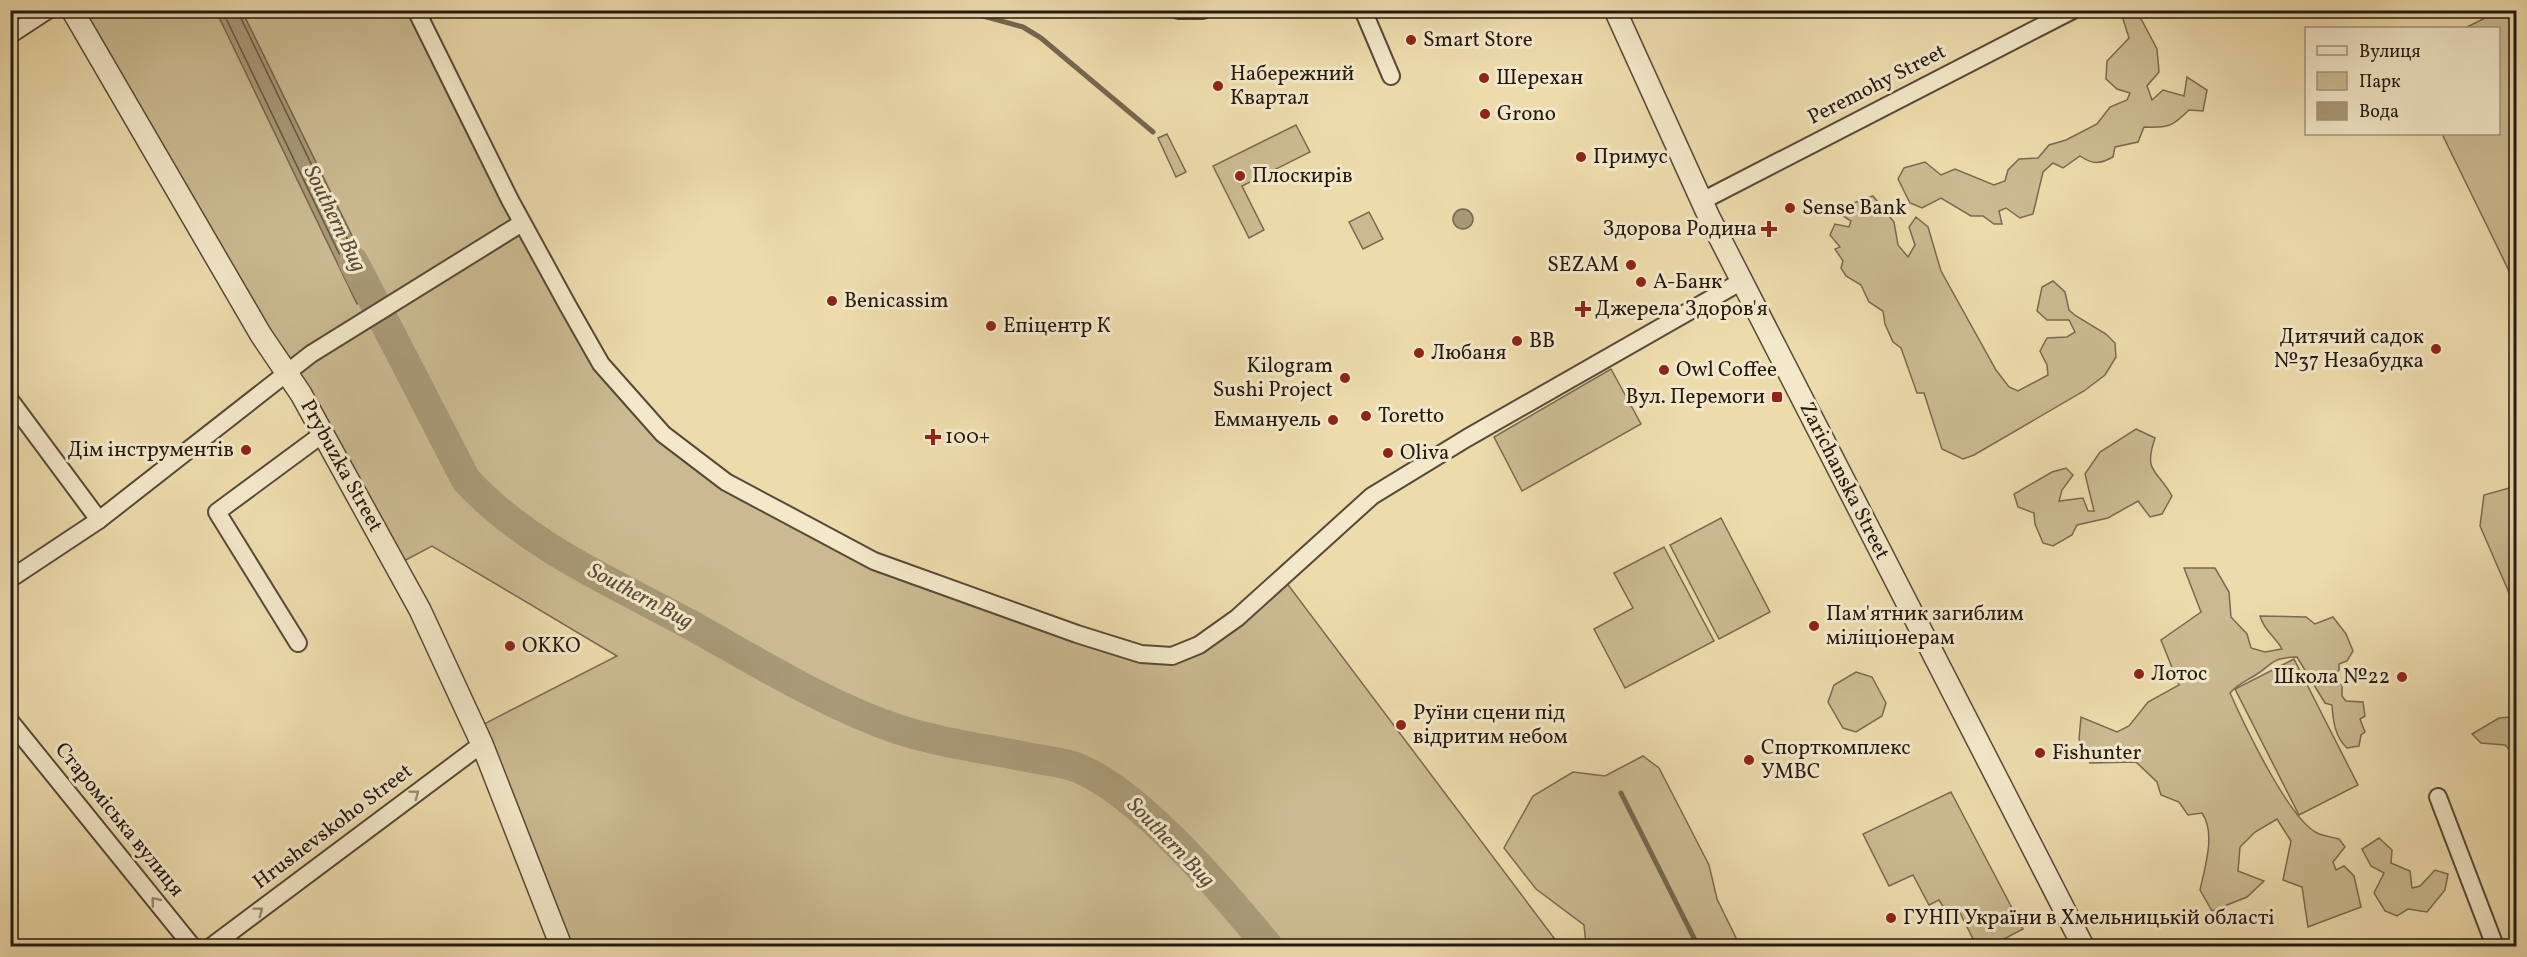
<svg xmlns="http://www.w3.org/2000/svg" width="2527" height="957" viewBox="0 0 2527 957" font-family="Vollkorn,serif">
  <rect width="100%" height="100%" fill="#eddbac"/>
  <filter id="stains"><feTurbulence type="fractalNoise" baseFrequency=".00333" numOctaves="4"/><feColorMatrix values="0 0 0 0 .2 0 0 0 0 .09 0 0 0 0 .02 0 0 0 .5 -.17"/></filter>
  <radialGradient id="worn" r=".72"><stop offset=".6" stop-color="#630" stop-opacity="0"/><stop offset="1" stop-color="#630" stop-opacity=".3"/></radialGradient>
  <!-- green -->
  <g fill="#cbba91" stroke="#786a50" stroke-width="1.5">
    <path d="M81,11H408L513,221L288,362Z"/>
    <path d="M2129,11L2139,15L2157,49L2159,72L2147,86L2152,100L2163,90L2184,96L2187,77L2207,90L2203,111L2189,110C2172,127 2168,128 2144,127L2138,142L2115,147L2113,157C2100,164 2093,165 2080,156L2063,168L2053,163L2043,172L2033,214L2020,218L2006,208L1999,211L2002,224H1994L1983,216H1971L1941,198L1922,208L1910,203L1898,179L1904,168L1925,162L1941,175L1955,169L1994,185L2005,181L2008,170L2019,159L2038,158L2049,145L2066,140L2097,124L2110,107L2127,100L2130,93L2117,89L2106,79L2107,61L2129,38L2123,19Z"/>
    <path d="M2499,11H2516V285L2442,134H2498V28H2465Z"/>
    <path d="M1296,125L1310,152L1242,186L1264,230L1249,238L1213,166Z"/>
    <path d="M1167,134L1186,172L1176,177L1158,138Z"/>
    <path d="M1873,196L1894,222L1898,245L1908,257L1915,245L1909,227L1916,217L1928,227L1941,271L1996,370L2009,387L2018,391L2048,375L2047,365L2040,351L2047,338L2067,337L2075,332L2069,320H2047L2037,311L2042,287L2053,281L2065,292L2069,310L2076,316L2106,334L2115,343L2116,357L2105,375L2084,391L1974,455L1963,459L1942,449L1924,393H1917L1901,348L1893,342L1885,324L1883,311L1869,302L1861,285L1846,276L1841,268L1843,261L1835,249L1840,247L1830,235L1835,224L1849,227L1851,221L1843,216L1845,206Z"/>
    <path d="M1369,212L1383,239L1363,249L1349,222Z"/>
    <path d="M519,233L595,368L722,488L1074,642L1161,664L1187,658L1221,640L1286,582L1560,946H569L482,725L617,656L432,546L402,562L295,373Z"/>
    <path d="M1611,369L1641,424L1522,491L1494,437Z"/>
    <path d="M2136,429L2155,438C2143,473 2157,469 2172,496L2162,514L2150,517L2138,501L2108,518L2077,525L2072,535L2053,546L2043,543L2035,524L2034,513L2018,507L2014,494L2052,472L2066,468L2073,475L2062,490L2059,501L2083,498L2088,511H2094L2085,474L2100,452Z"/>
    <path d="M2509,488L2516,493V609L2480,526L2484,495Z"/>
    <path d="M1721,518L1770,612L1719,639L1670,545Z"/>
    <path d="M1664,547L1714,641L1625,688L1594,629L1633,608L1614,573Z"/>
    <path d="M2184,568H2215L2229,592L2231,617L2247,634L2251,648L2265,652L2282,649C2275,636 2264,631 2260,616L2306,617L2315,624L2333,617L2346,634L2353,651L2347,661L2339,664V670L2332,677L2342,685V696L2346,701L2363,702L2365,716L2360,719L2365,732L2361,735L2359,746L2347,748C2335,737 2333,721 2332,705L2325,703L2297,657C2270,657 2272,666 2254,676C2244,682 2238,684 2230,693C2244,724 2288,818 2317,833C2323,836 2332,837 2339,839L2345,847L2333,862L2336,870L2344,866L2354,876L2361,907L2308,927L2302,887L2283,880L2291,841L2277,819L2255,832L2240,847L2238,871L2264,881L2247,897L2212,911L2200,890C2205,867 2216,833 2202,813L2188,815L2179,802L2161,795L2157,782L2136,762L2090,763L2079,739L2081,717L2117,732L2129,726L2148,702L2179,685L2161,640L2201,612Z"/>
    <path d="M2294,659L2358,785L2299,815L2235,689Z"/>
    <path d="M1856,672L1872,677L1886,703L1882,716L1856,732L1843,728L1828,702L1834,685Z"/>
    <path d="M2510,717L2516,727V756L2505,745L2481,743L2472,734L2499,718Z"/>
    <path d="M1643,756L1659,768L1709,865L1717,899L1740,946H1586L1584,925L1536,889L1504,848L1533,796L1573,772L1605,776Z"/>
    <path d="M1951,792L2023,929L1991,946H1960L1973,939L1959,911L1949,916L1939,900L1929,905L1913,875L1889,886L1863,834Z"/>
    <path d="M2379,838L2392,850L2391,863L2410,871L2412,888L2420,886L2435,870L2448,874L2445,890L2427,912L2408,909L2397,916L2385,911L2374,893L2384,873L2371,866L2362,849Z"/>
  </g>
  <!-- water -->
  <g fill="#a99977" stroke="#74664e" stroke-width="1.5">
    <path d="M216,11H242L379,291L357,304Z"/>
    <circle cx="1463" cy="219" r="10"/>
  </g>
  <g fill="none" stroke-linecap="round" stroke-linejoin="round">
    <!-- shore -->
    <path stroke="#665944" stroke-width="1.5" d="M222,10L358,293L362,294L370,286L237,10"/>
    <!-- stream -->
    <g stroke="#74664e" stroke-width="5">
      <path d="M961,10L1023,27L1041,38L1153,132"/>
      <path d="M1621,793L1698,946"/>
    </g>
    <!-- river -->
    <path stroke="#a99977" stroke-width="30" d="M353,261L466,480C527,546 612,582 689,624C756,661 824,704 897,729C940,743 988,749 1032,758C1047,761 1064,762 1078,768C1140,793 1225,894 1268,946"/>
    <!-- minor casing -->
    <g stroke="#564a37" stroke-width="20">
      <g id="minor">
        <path d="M416,10L510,200L568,306L601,364L663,434L726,482L874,561L1077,634L1141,654L1172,656L1199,645L1237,618L1372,496L1467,438L1742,281"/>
        <path d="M1178,10H1203"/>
        <path d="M1363,10L1391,76"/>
        <path d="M10,35L48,10"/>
        <path d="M1702,201L2073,10"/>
        <path d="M10,400L99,520"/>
        <path d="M10,579L99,520L311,354L522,223"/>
        <path d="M298,643L217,512L324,433"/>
        <path d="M10,721L192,946"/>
        <path d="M2438,797L2495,946"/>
        <path d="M212,946L482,744"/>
      </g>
    </g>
    <!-- tertiary casing -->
    <g stroke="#564a37" stroke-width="24">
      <g id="tertiary">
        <path d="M72,10L261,335L301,394L420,610L482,744L561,946"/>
        <path d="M1615,10L1709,217L2083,946"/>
      </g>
    </g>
    <!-- minor -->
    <use href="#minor" stroke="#f3e8c9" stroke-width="16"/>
    <!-- tertiary -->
    <use href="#tertiary" stroke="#f3e8c9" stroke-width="21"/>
  </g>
  <!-- one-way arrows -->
  <defs><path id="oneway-chevron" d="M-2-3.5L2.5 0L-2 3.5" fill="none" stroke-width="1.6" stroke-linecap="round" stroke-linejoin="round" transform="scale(1.5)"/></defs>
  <g stroke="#968b76">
    <use href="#oneway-chevron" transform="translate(415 794) rotate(-37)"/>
    <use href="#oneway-chevron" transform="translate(155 901) rotate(-129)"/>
    <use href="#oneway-chevron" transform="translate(259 911) rotate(-37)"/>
  </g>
  <!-- markers -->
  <g fill="#8f2418" stroke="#f3e8c9" stroke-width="2">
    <circle cx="1411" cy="40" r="6"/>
    <circle cx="1484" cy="78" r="6"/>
    <circle cx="1218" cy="86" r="6"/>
    <circle cx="1485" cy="114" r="6"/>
    <circle cx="1581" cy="157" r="6"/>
    <circle cx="1240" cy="176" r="6"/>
    <circle cx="1790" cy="208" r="6"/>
    <path d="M1766 220h6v6h6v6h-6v6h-6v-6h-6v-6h6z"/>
    <circle cx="1631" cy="265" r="6"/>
    <circle cx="1641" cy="282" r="6"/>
    <circle cx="832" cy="301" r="6"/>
    <path d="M1580 300h6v6h6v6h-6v6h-6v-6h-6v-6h6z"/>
    <circle cx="991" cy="326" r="6"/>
    <circle cx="1517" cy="341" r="6"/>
    <circle cx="2436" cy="349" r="6"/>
    <circle cx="1419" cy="353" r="6"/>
    <circle cx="1664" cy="370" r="6"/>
    <circle cx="1345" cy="378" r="6"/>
    <rect x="1771" y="391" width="12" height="12" rx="3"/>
    <circle cx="1366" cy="416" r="6"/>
    <circle cx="1333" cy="420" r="6"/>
    <path d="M930 428h6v6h6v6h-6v6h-6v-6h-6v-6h6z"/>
    <circle cx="246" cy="450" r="6"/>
    <circle cx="1388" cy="453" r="6"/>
    <circle cx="1814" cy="626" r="6"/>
    <circle cx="510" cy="646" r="6"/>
    <circle cx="2139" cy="674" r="6"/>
    <circle cx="2402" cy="677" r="6"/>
    <circle cx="1401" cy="725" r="6"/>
    <circle cx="2040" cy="753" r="6"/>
    <circle cx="1749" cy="760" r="6"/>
    <circle cx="1891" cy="918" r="6"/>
  </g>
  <g text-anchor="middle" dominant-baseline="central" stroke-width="6" stroke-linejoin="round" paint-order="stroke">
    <!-- poi labels -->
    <g font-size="21" fill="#241910" stroke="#f3e8c9" text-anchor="start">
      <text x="1423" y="40">Smart Store</text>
      <text x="1230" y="74">Набережний<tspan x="1230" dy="24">Квартал</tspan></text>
      <text x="1496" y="78">Шерехан</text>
      <text x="1497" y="114">Grono</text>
      <text x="1593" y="157">Примус</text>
      <text x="1252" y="176">Плоскирів</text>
      <text x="1802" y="208">Sense Bank</text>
      <text x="1757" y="229" text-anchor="end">Здорова Родина</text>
      <text x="1619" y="265" text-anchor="end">SEZAM</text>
      <text x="1653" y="282">А-Банк</text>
      <text x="844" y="301">Benicassim</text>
      <text x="1595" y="309">Джерела Здоров'я</text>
      <text x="1003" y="326">Епіцентр К</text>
      <text x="2424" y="337" text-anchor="end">Дитячий садок<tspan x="2424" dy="24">№37 Незабудка</tspan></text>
      <text x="1529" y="341">ВВ</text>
      <text x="1431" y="353">Любаня</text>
      <text x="1333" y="366" text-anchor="end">Kilogram<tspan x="1333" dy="24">Sushi Project</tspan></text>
      <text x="1676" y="370">Owl Coffee</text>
      <text x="1765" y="397" text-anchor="end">Вул. Перемоги</text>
      <text x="1378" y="416">Toretto</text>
      <text x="1321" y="420" text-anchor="end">Еммануель</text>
      <text x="945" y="437">100+</text>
      <text x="234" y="450" text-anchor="end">Дім інструментів</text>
      <text x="1400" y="453">Oliva</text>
      <text x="1826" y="614">Пам'ятник загиблим<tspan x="1826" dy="24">міліціонерам</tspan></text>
      <text x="522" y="646">OKKO</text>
      <text x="2151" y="674">Лотос</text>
      <text x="2390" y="677" text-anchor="end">Школа №22</text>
      <text x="1413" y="713">Руїни сцени під<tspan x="1413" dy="24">відритим небом</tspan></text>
      <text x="1761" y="748">Спорткомплекс<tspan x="1761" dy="24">УМВС</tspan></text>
      <text x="2052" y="753">Fishunter</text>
      <text x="1903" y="918">ГУНП України в Хмельницькій області</text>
    </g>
    <!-- street labels -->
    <g font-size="21" fill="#241910" stroke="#f3e8c9">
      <text transform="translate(1877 85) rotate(-27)">Peremohy Street</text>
      <text transform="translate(341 466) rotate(61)">Prybuzka Street</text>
      <text transform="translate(1844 481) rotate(63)">Zarichanska Street</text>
      <text transform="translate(119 820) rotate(51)">Староміська вулиця</text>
      <text transform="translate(333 827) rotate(-37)">Hrushevskoho Street</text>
    </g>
    <!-- water labels -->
    <g font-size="22" font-style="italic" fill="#594c39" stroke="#f3e8c9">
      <text transform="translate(334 219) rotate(64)">Southern Bug</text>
      <text transform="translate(640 597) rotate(28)">Southern Bug</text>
      <text transform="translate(1170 843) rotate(46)">Southern Bug</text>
    </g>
  </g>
  <!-- margin -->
  <rect width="2527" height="957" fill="none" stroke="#eddbac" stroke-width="36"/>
  <rect x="12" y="12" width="2503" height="933" fill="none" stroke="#241910" stroke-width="3"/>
  <rect x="18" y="18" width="2491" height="921" fill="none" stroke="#241910" stroke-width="1.5"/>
  <!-- legend -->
  <rect x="2305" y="27" width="195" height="108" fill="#f3e8c9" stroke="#a0957f" stroke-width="1.5"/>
  <rect x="2317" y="46" width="30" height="9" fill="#f3e8c9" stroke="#a0957f" stroke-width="1.5"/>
  <text x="2359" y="57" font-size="18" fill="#241910">Вулиця</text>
  <rect x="2317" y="72" width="30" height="18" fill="#cbba91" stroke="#a0957f" stroke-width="1.5"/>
  <text x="2359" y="87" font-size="18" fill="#241910">Парк</text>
  <rect x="2317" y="102" width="30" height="18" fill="#a99977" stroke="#a0957f" stroke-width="1.5"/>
  <text x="2359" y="117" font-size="18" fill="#241910">Вода</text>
  <rect width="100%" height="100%" filter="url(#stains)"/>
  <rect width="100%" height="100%" fill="url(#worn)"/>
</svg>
